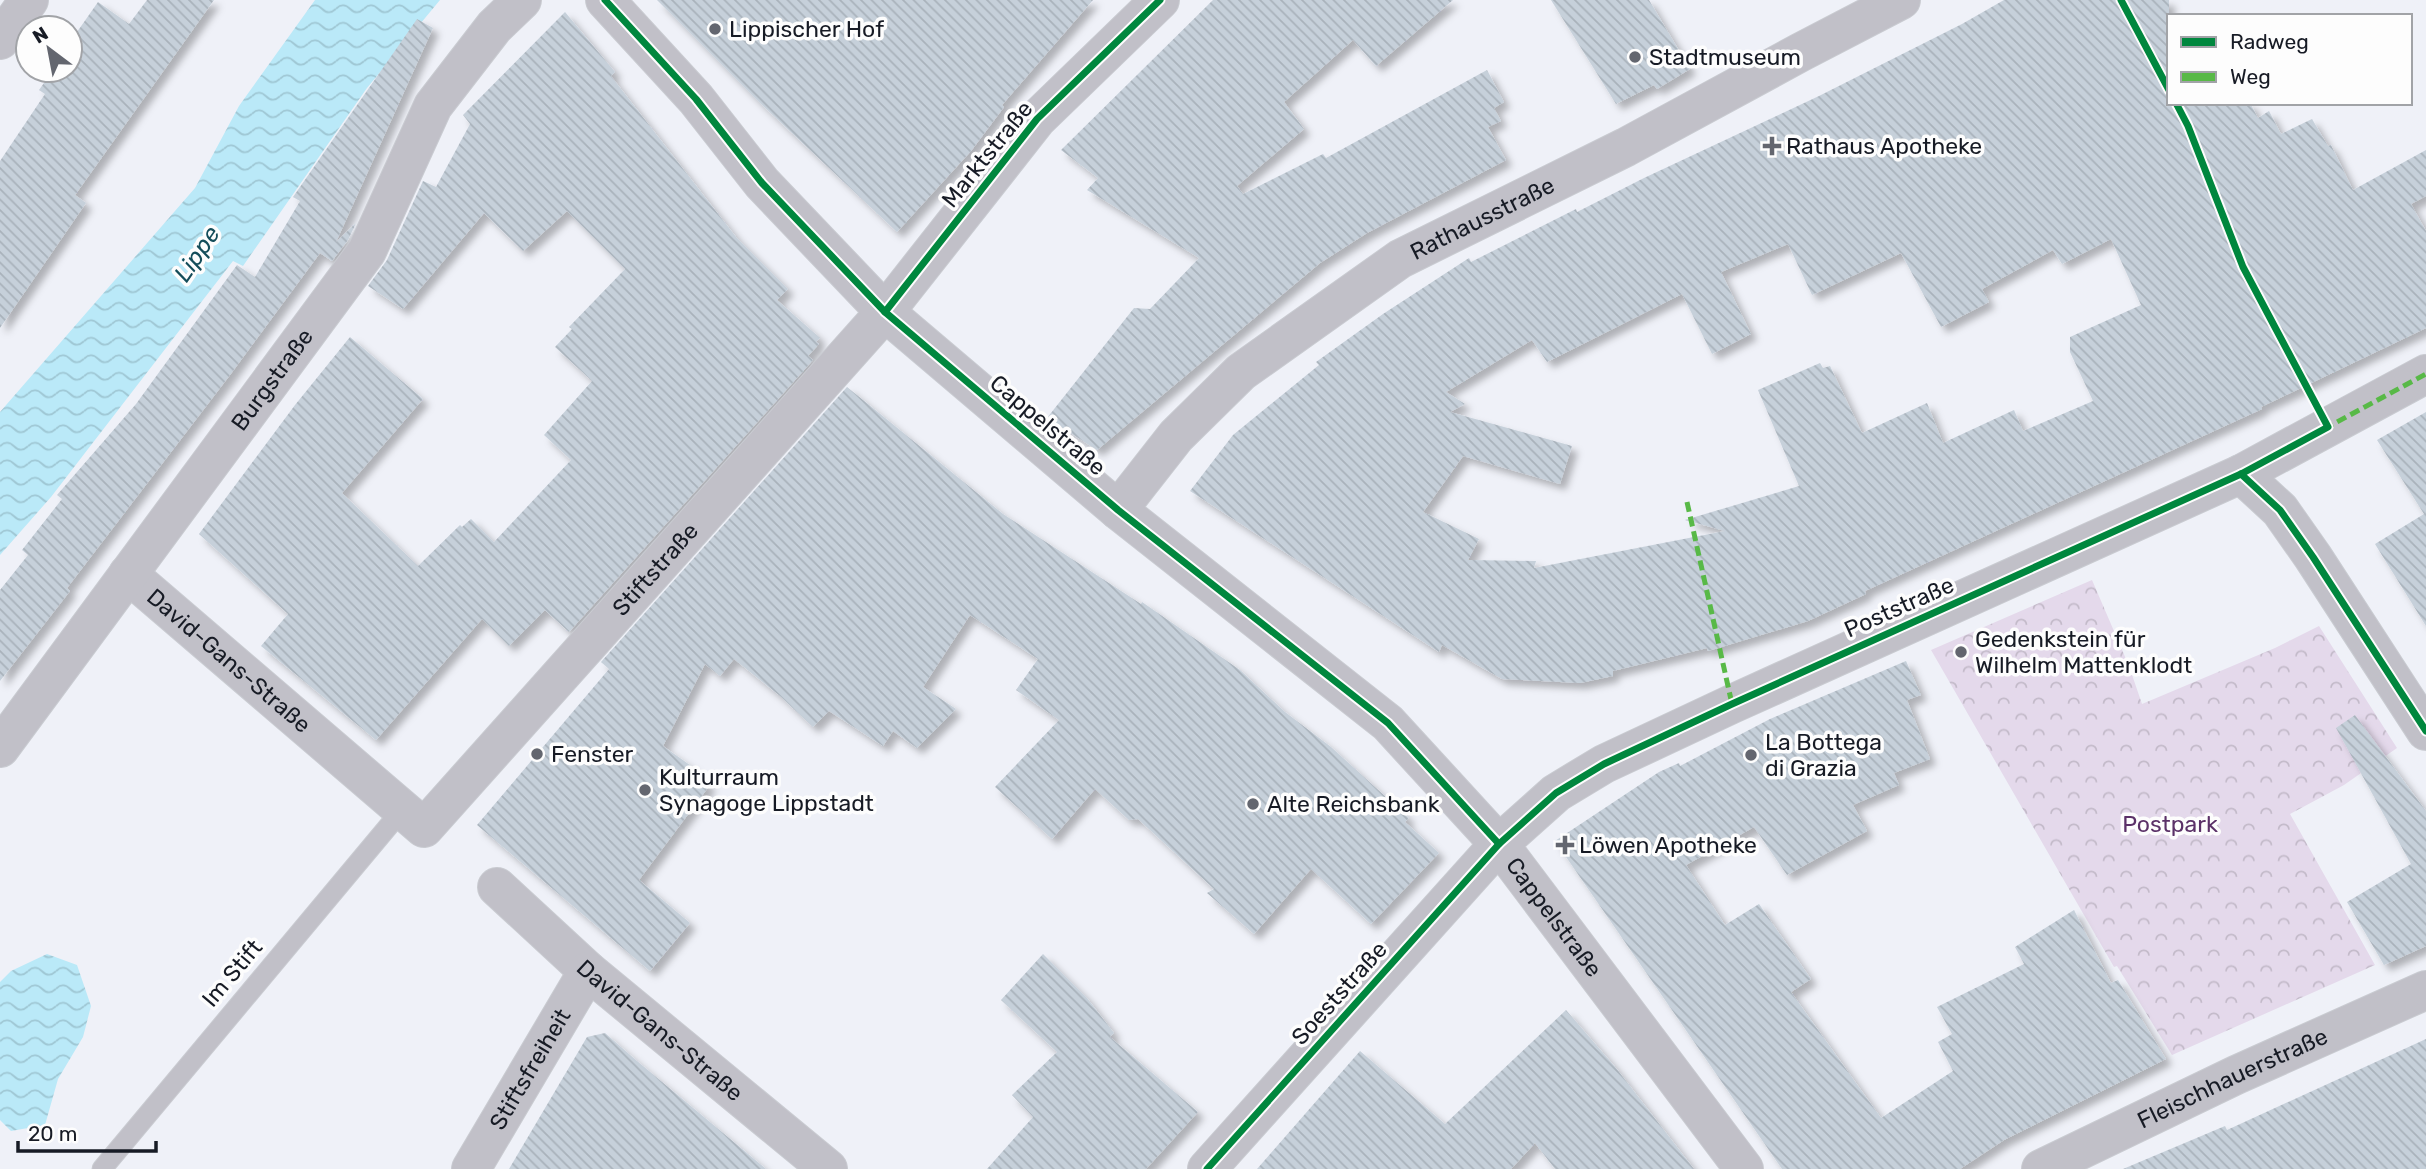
<svg xmlns="http://www.w3.org/2000/svg" width="2426" height="1169" viewBox="0 0 2426 1169" font-family="Rubik,sans-serif">
  <defs>
    <pattern id="park-crowns" width="20" height="18" patternUnits="userSpaceOnUse" patternTransform="scale(1.75)"><rect width="20" height="18" fill="#e4d9eb"/><path d="M2 6a3 3 0 1 1 6 0M12 15a3 3 0 1 1 6 0" fill="none" stroke="#c3bac9"/></pattern>
    <pattern id="water-waves" width="16" height="10" patternUnits="userSpaceOnUse" patternTransform="scale(1.75)"><rect width="16" height="10" fill="#bae9f8"/><path d="M0 5q4-4 8 0t8 0" fill="none" stroke="#9fc7d4"/></pattern>
    <pattern id="building-back-hatch" width="6" height="6" patternUnits="userSpaceOnUse" patternTransform="scale(1.75)"><rect width="6" height="6" fill="#c6d0da"/><path d="M-1 5l2 2M0 0l6 6M5-1l2 2" fill="none" stroke="#a9b2bb"/></pattern>
    <filter id="shadow"><feDropShadow dx="6" dy="6" stdDeviation="3.5" flood-color="#0004"/></filter>
  </defs>
  <rect width="100%" height="100%" fill="#eff1f8"/>
  <!-- park -->
  <path fill="url(#park-crowns)" d="M2092,580L2129,666L2142,704L2275,648L2319,626L2397,748L2344,785L2290,814L2375,965L2172,1055L2117,966L2114,967L1931,650Z"/>
  <!-- water -->
  <g fill="url(#water-waves)">
    <path d="M315,0H440L367,88L243,266L233,261L51,497L0,555V412L195,188L239,106Z"/>
    <path d="M47,954L77,965L91,1006L83,1037L58,1079L45,1125L11,1131L0,1120V982L11,971Z"/>
  </g>
  <!-- building -->
  <g fill="url(#building-back-hatch)" fill-rule="evenodd" filter="url(#shadow)">
    <path d="M147,0H214L75,195L86,203L0,328V161L45,94L39,90L53,70H70V42L98,2L129,24Z"/>
    <path d="M657,0H1093L1002,105L1004,107L971,151L897,232L760,103Z"/>
    <path d="M1213,0H1453L1376,66L1353,40L1284,102L1304,129L1237,186L1243,194L1323,154L1326,158L1487,70L1504,102L1494,108L1501,121L1488,127L1506,160L1367,233L1320,263L1097,450L1047,418L1134,308L1150,309L1199,258L1087,190L1098,178L1061,150Z"/>
    <path d="M1551,0H1649L1690,69L1657,89L1654,85L1616,104Z"/>
    <path d="M2004,0H2169V103H2250L2258,118L2269,111L2281,134L2312,119L2328,146L2331,145L2353,190L2426,150V196L2411,204L2426,231V328L2261,407L2262,409L1865,591L1866,594L1808,621L1708,651L1707,648L1613,671V676L1580,683L1502,679L1442,645L1439,652L1190,491L1233,435L1319,365L1316,362L1383,314L1469,258L1471,262L1576,209L1577,212L1644,178L1819,96L1962,24ZM2111,239L2141,305L2070,337V352L2093,401L2023,431L2014,410L1943,443L1927,403L1862,433L1830,366L1823,368L1820,363L1758,390L1799,486L1685,520L1725,531L1534,568L1536,561L1468,560L1479,539L1423,512L1463,456L1560,484L1572,446L1450,412L1465,404L1446,392L1532,340L1547,362L1682,294L1712,354L1751,334L1721,272L1788,244L1812,295L1901,253L1941,327L1989,302L1982,289L2053,250L2062,264Z"/>
    <path d="M565,12L615,72L611,76L736,237L788,289L777,300L820,338L816,342L819,344L808,356L813,360L569,632L545,610L509,646L482,619L376,740L261,646L288,614L199,534L295,405L350,337L423,399L342,493L418,566L460,525L462,527L471,519L494,542L571,460L544,435L592,381L555,347L572,329L569,327L625,269L567,211L523,251L484,213L403,309L368,286L387,260L423,181L436,187L470,124L463,115Z"/>
    <path d="M417,19L433,28L336,242L356,223L348,240L332,261L320,253L230,375L67,588L70,591L0,681V590L28,555L22,550L62,499L57,495L136,404L237,265L255,277L300,201L293,197Z"/>
    <path d="M847,387L1003,514L1141,604L1142,602L1240,670L1285,712L1331,747L1409,818L1405,822L1439,853L1371,924L1311,869L1254,934L1207,893L1214,889L1138,819L1129,820L1095,789L1052,839L995,787L1059,720L1016,690L1038,659L970,615L923,687L956,709L917,748L893,731L883,746L829,711L813,727L780,696L734,659L720,676L705,664L663,746L694,768L692,771L710,785L639,880L690,923L650,971L477,825L609,669L601,662Z"/>
    <path d="M2426,412V626L2375,544L2424,514L2377,440Z"/>
    <path d="M1906,661L1921,695L1907,700L1930,759L1894,773L1899,785L1853,805L1867,831L1787,875L1754,827L1686,865L1725,925L1759,904L1811,979L1791,992L1881,1118L1953,1071L1938,1042L1952,1034L1937,1007L2024,964L2015,947L2074,910L2111,983L2118,980L2166,1059L2004,1140L1960,1169H1782L1555,841L1659,772L1679,763L1680,766L1770,719Z"/>
    <path d="M2355,715L2426,811V946L2384,965L2347,902L2411,864L2336,728Z"/>
    <path d="M1043,954L1087,998L1114,1033L1110,1037L1198,1112L1146,1169H987L1033,1117L1012,1095L1057,1052L1001,1000Z"/>
    <path d="M1566,1010L1616,1068L1694,1169H1555L1535,1143L1511,1169H1257L1360,1051L1445,1124Z"/>
    <path d="M605,1033L637,1061L766,1169H509L587,1037Z"/>
    <path d="M2426,1039V1169H2123L2225,1126L2227,1130Z"/>
  </g>
  <g fill="none" stroke-linecap="round" stroke-linejoin="round">
    <!-- service casing -->
    <g stroke="#c9cbd1" stroke-width="21">
      <path id="service" d="M102,1169L402,810"/>
    </g>
    <!-- minor casing -->
    <g stroke="#c9cbd1" stroke-width="40">
      <g id="minor">
        <path d="M0,40L29,0"/>
        <path d="M2241,474L2280,510L2313,557L2426,731"/>
        <path id="s1" d="M1118,510L1176,436L1241,372L1400,259L1626,147L1801,52L1901,0"/>
        <path id="s2" d="M128,574L424,828L885,312L1037,119L1160,0"/>
        <path id="s3" d="M0,748L367,251L433,106L494,27L522,0"/>
        <path id="s4" d="M497,887L588,971L828,1169"/>
        <path id="s5" d="M471,1169L588,971"/>
        <path d="M1207,1169L1499,844L1556,793L1604,764L1732,704L2241,474L2426,374"/>
        <path id="s6" d="M2041,1169L2236,1075L2426,990"/>
      </g>
    </g>
    <!-- tertiary casing -->
    <g stroke="#c9cbd1" stroke-width="40">
      <g id="tertiary">
        <path id="s7" d="M605,0L696,99L762,183L885,312L1118,510L1388,723L1499,844L1744,1169"/>
      </g>
    </g>
    <!-- service -->
    <use href="#service" stroke="#c1c0c8" stroke-width="19"/>
    <!-- minor -->
    <use href="#minor" stroke="#c1c0c8" stroke-width="38"/>
    <!-- tertiary -->
    <use href="#tertiary" stroke="#c1c0c8" stroke-width="38"/>
    <!-- quiet -->
    <g stroke="#58b947" stroke-width="5" stroke-dasharray="10 5" stroke-linecap="butt">
      <path d="M2324,429L2426,374"/>
      <path d="M1687,502L1732,704"/>
    </g>
    <!-- cycleway casing -->
    <g stroke="#fdfdfd" stroke-width="11">
      <g id="cycleway">
        <path d="M605,0L696,99L762,183L885,312L1118,510L1388,723L1499,844"/>
        <path d="M2121,0L2169,90"/>
        <path d="M885,312L1037,119L1160,0"/>
        <path d="M2241,474L2280,510L2313,557L2426,731"/>
        <path d="M1207,1169L1499,844L1556,793L1604,764L1732,704L2241,474L2328,427L2243,267L2188,126L2176,103"/>
      </g>
    </g>
    <!-- cycleway -->
    <use href="#cycleway" stroke="#00873e" stroke-width="7"/>
  </g>
  <!-- markers -->
  <g fill="#63666f" stroke="#fdfdfd" stroke-width="2.5">
    <circle cx="715" cy="29" r="7"/>
    <circle cx="1635" cy="57" r="7"/>
    <path d="M1768.5 135.5h7v7h7v7h-7v7h-7v-7h-7v-7h7z"/>
    <circle cx="1961" cy="652" r="7"/>
    <circle cx="537" cy="754" r="7"/>
    <circle cx="1751" cy="755" r="7"/>
    <circle cx="645" cy="790" r="7"/>
    <circle cx="1253" cy="804" r="7"/>
    <path d="M1561.5 834.5h7v7h7v7h-7v7h-7v-7h-7v-7h7z"/>
  </g>
  <g text-anchor="middle" dominant-baseline="central" stroke-width="7" stroke-linejoin="round" paint-order="stroke">
    <!-- poi labels -->
    <g font-size="23" fill="#171b25" stroke="#fdfdfd" text-anchor="start">
      <text x="729" y="29">Lippischer Hof</text>
      <text x="1649" y="57">Stadtmuseum</text>
      <text x="1786" y="146">Rathaus Apotheke</text>
      <text x="1975" y="639">Gedenkstein für<tspan x="1975" dy="26">Wilhelm Mattenklodt</tspan></text>
      <text x="1765" y="742">La Bottega<tspan x="1765" dy="26">di Grazia</tspan></text>
      <text x="551" y="754">Fenster</text>
      <text x="659" y="777">Kulturraum<tspan x="659" dy="26">Synagoge Lippstadt</tspan></text>
      <text x="1267" y="804">Alte Reichsbank</text>
      <text x="1579" y="845">Löwen Apotheke</text>
    </g>
    <!-- street labels -->
    <g font-size="23" fill="#171b25" stroke="#fdfdfd">
      <text transform="translate(987 154) rotate(-51)">Marktstraße</text>
      <text stroke="none"><textPath href="#s1" startOffset="472">Rathausstraße</textPath></text>
      <text stroke="none"><textPath href="#s3" startOffset="458">Burgstraße</textPath></text>
      <text transform="translate(1048 425) rotate(40)">Cappelstraße</text>
      <text stroke="none"><textPath href="#s2" startOffset="737">Stiftstraße</textPath></text>
      <text transform="translate(1899 607) rotate(-24)">Poststraße</text>
      <text stroke="none"><textPath href="#s2" startOffset="133">David-Gans-Straße</textPath></text>
      <text stroke="none"><textPath href="#s7" startOffset="1325">Cappelstraße</textPath></text>
      <text transform="translate(232 973) rotate(-50)">Im Stift</text>
      <text transform="translate(1339 993) rotate(-48)">Soeststraße</text>
      <text stroke="none"><textPath href="#s4" startOffset="217">David-Gans-Straße</textPath></text>
      <text stroke="none"><textPath href="#s5" startOffset="116">Stiftsfreiheit</textPath></text>
      <text stroke="none"><textPath href="#s6" startOffset="212">Fleischhauerstraße</textPath></text>
    </g>
    <!-- park labels -->
    <g font-size="23" fill="#5b3168" stroke="#fdfdfd">
      <text x="2170" y="824">Postpark</text>
    </g>
    <!-- water labels -->
    <g font-size="24" font-style="italic" fill="#144d5a" stroke="#fdfdfd">
      <text transform="translate(197 254) rotate(-56)">Lippe</text>
    </g>
  </g>
  <!-- legend -->
  <rect x="2167" y="14" width="245" height="91" fill="#fdfdfd" stroke="#a1a3a7" stroke-width="2"/>
  <rect x="2181" y="37" width="35" height="10" fill="#00873e" stroke="#a1a3a7" stroke-width="2"/>
  <text x="2230" y="49" font-size="21" fill="#171b25">Radweg</text>
  <rect x="2181" y="72" width="35" height="10" fill="#58b947" stroke="#a1a3a7" stroke-width="2"/>
  <text x="2230" y="84" font-size="21" fill="#171b25">Weg</text>
  <!-- north arrow -->
  <g transform="translate(49 49) rotate(328)"><circle r="33" fill="#fdfdfd" stroke="#a1a3a7" stroke-width="2"/>
  <path d="M0-5L12 26L0 18L-12 26Z" fill="#63666f"/>
  <text y="-10" font-size="19" font-weight="bold" text-anchor="middle" fill="#171b25">N</text>
  </g>
  <!-- scale -->
  <path d="M18 1141v10h138v-10" fill="none" stroke="#171b25" stroke-width="3.5"/>
  <text x="28" y="1141" font-size="21" fill="#171b25" stroke="#fdfdfd" stroke-width="5" paint-order="stroke">20 m</text>
</svg>
